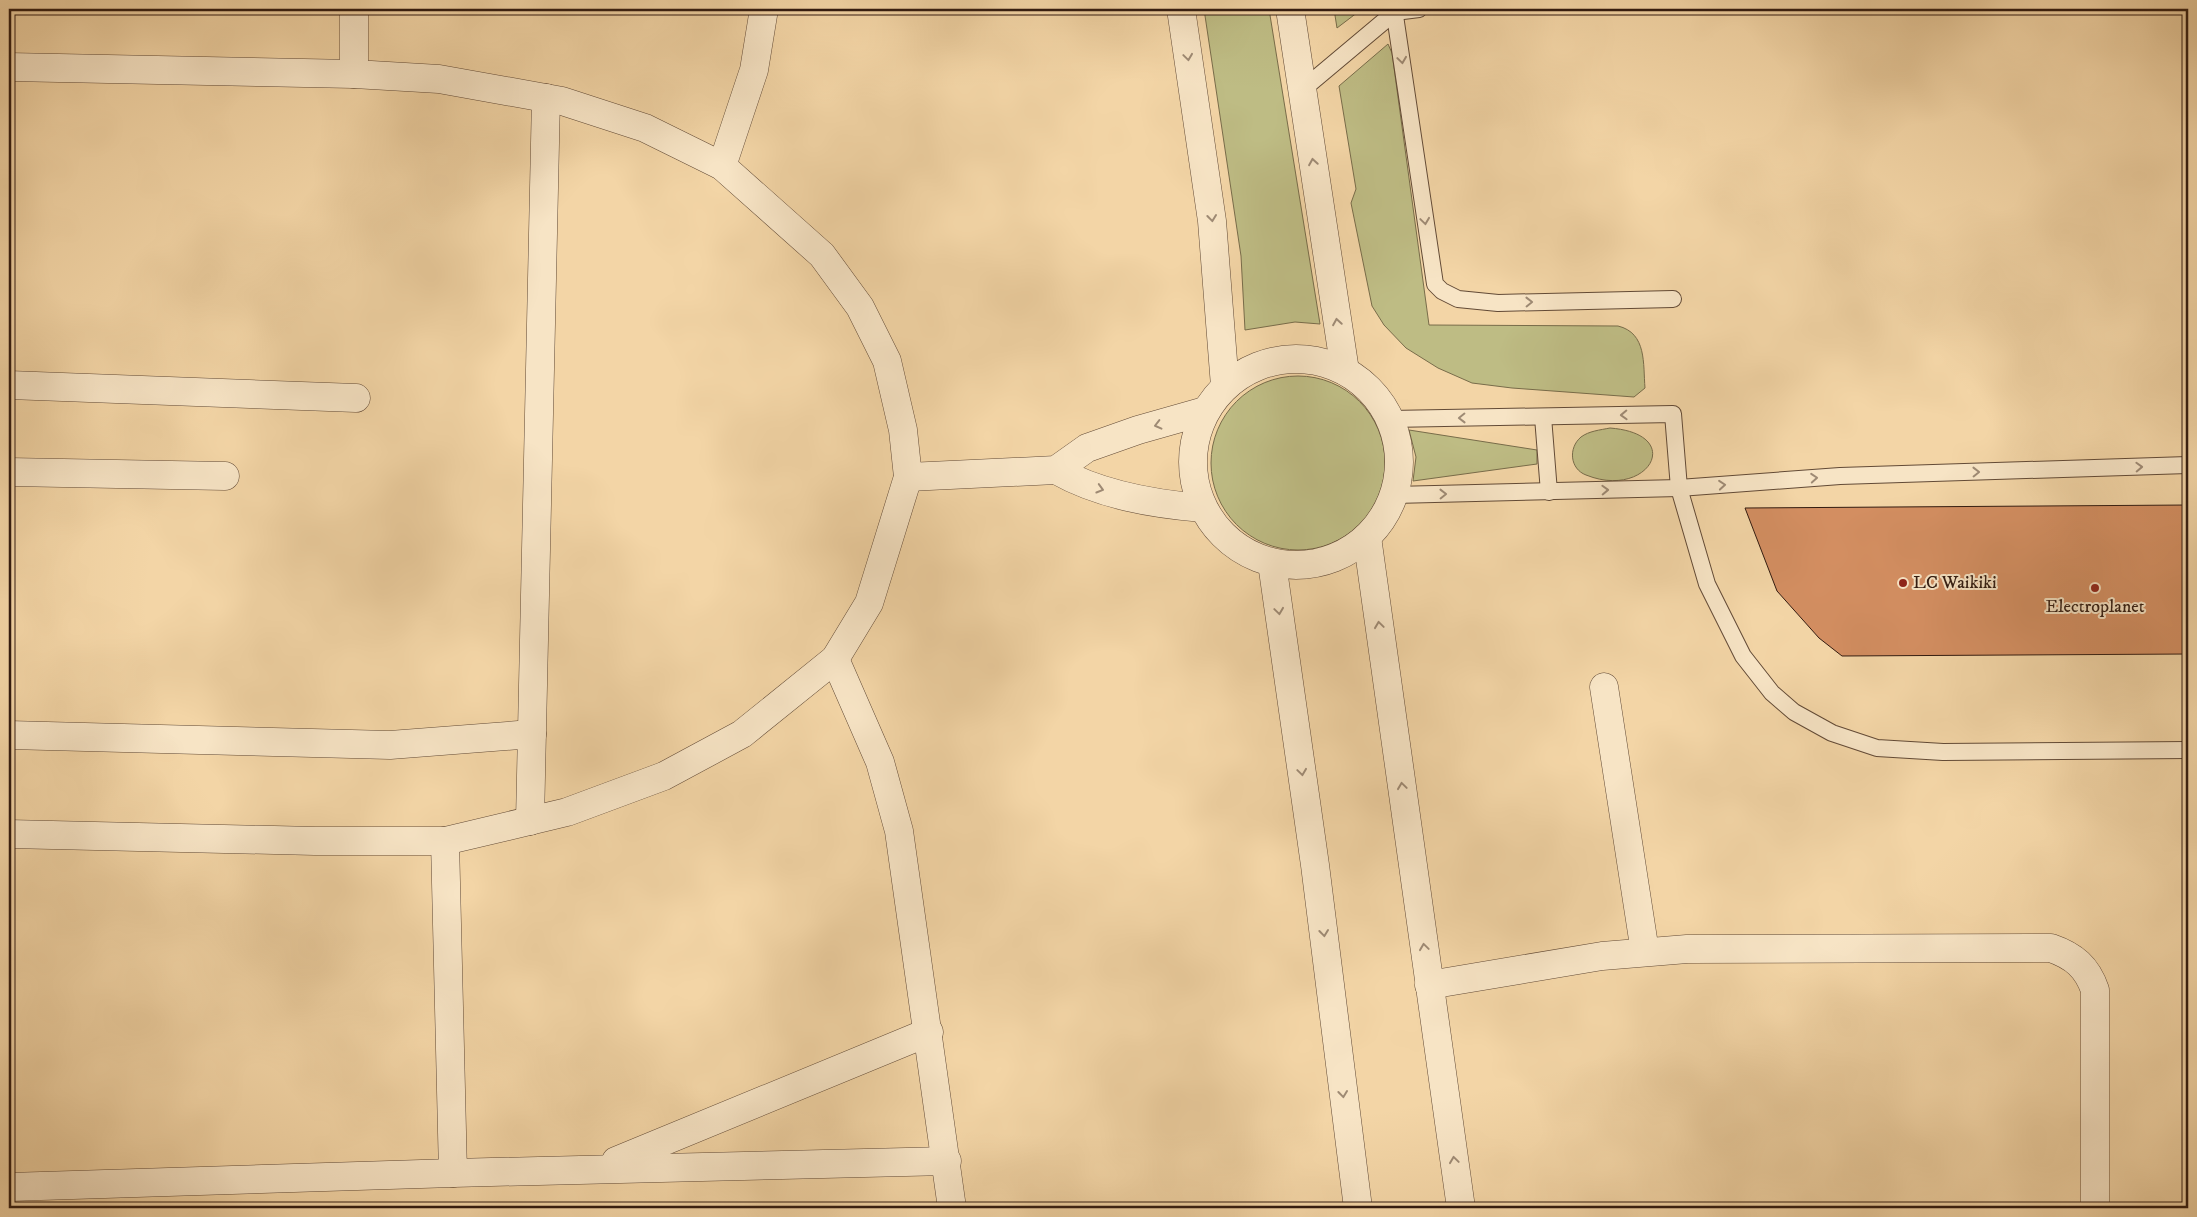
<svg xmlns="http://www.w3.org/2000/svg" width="2197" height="1217" viewBox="0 0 2197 1217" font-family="'IM FELL DW Pica',serif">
  <rect width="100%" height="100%" fill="#f3d5a6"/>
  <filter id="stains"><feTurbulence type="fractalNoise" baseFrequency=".004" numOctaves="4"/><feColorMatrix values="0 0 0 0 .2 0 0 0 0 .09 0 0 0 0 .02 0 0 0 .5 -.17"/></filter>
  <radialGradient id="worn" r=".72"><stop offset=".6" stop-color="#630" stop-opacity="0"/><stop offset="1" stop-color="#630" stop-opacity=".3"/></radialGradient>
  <!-- green -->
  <g fill="#bebc84" stroke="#786c4a">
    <path d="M1204,9H1269L1320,324L1295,322L1245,330L1241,256Z"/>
    <path d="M1334,9H1362L1337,28Z"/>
    <path d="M1388,44L1392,53L1429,325L1618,326C1647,333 1643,364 1645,388L1634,397L1512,388L1472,383L1438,368L1406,348L1384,325L1372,306L1351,203L1356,189L1339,86Z"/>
    <circle cx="1298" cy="463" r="87"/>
    <path d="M1610,428C1687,434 1648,500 1586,475C1570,469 1568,448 1581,437C1589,431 1600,430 1610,428Z"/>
    <path d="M1409,430L1537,450V464L1413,481L1416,457Z"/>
  </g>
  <!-- building -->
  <path fill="#d38e61" stroke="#321b10" d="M2188,505V654L1842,656L1819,638L1777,591L1745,508Z"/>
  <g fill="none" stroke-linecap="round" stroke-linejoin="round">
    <!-- service casing -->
    <g stroke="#624a36" stroke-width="18">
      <g id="service">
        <path d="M1394,9L1435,284L1442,291L1458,299L1498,303L1673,299"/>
        <path d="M1302,90L1395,12L1419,9"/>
        <path d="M1543,417L1549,492"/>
        <path d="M1390,419L1673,414L1679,488L1707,584L1743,656L1772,693L1794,712L1832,733L1877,748L1943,752L2188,750"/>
        <path d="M1394,495L1679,488L1840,476L2188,465"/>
      </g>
    </g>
    <!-- minor casing -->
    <g stroke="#624a36" stroke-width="29">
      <g id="minor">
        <path d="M1181,9L1212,221L1225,386"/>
        <path d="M1290,9L1345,371"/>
        <path d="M9,67L354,74L439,79L562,101L645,128L722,166L822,255L860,307L887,361L903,430L908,477L869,603L835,659L742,734L664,776L567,812L445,841H315L9,834"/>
        <path d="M354,74V9"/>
        <path d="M722,166L754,70L764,9"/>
        <circle cx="1296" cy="462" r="103"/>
        <path d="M9,385L356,398"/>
        <path d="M1056,470C1100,495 1153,504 1203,508"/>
        <path d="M9,472L225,476"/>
        <path d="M908,477L1056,470L1087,448L1138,430L1205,411"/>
        <path d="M1367,537L1461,1208"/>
        <path d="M1272,563L1315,865L1358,1208"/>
        <path d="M835,659L880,762L899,831L952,1208"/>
        <path d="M1604,687L1645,952"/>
        <path d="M9,735L390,745L532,734"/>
        <path d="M530,821L546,98"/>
        <path d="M1429,985L1602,956L1687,949L2051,948C2074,956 2087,967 2095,990V1208"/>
        <path d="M616,1161L929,1032"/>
        <path d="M453,1173L947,1161"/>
        <path d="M9,1187L453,1173L445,841"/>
      </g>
    </g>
    <!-- service -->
    <use href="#service" stroke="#f7e4c5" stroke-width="16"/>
    <!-- minor -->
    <use href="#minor" stroke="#f7e4c5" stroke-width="28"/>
  </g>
  <!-- one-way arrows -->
  <defs><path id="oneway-chevron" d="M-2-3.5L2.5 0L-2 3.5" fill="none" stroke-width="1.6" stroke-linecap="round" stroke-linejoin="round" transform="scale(1.25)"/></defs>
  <g stroke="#9e8a74">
    <use href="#oneway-chevron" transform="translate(1188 57) rotate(82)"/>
    <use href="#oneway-chevron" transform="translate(1402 60) rotate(82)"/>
    <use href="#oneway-chevron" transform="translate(1313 162) rotate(-99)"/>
    <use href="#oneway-chevron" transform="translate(1212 218) rotate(83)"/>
    <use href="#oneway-chevron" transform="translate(1425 221) rotate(82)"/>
    <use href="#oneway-chevron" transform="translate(1529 302) rotate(-1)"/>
    <use href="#oneway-chevron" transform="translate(1337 322) rotate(-99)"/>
    <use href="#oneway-chevron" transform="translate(1624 415) rotate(178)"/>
    <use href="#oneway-chevron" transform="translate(1462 418) rotate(179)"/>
    <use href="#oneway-chevron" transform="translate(1158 425) rotate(166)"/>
    <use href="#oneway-chevron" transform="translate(2139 467) rotate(-2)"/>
    <use href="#oneway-chevron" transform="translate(1976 472) rotate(-1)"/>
    <use href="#oneway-chevron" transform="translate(1814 478) rotate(-4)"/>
    <use href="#oneway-chevron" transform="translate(1722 485) rotate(-5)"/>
    <use href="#oneway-chevron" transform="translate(1100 489) rotate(16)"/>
    <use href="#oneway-chevron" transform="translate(1605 490) rotate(-2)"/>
    <use href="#oneway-chevron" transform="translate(1443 494) rotate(-1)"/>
    <use href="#oneway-chevron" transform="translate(1279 611) rotate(82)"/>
    <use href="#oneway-chevron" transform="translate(1379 625) rotate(-98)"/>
    <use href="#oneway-chevron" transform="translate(1302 772) rotate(82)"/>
    <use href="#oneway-chevron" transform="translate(1402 786) rotate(-98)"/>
    <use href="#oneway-chevron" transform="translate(1324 933) rotate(83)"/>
    <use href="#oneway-chevron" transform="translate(1424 947) rotate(-98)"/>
    <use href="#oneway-chevron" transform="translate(1343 1094) rotate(83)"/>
    <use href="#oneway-chevron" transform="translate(1454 1160) rotate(-98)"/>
  </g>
  <!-- markers -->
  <g fill="#8f2418" stroke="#f7e4c5" stroke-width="2">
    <circle cx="1903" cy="583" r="5"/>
    <circle cx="2095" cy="588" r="5"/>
  </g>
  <g text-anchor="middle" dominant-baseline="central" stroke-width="4" stroke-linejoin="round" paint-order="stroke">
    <!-- poi labels -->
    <g font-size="18" fill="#321b10" stroke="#f7e4c5" text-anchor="start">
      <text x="1913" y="583">LC Waikiki</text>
      <text x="2095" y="607" text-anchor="middle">Electroplanet</text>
    </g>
  </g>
  <!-- margin -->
  <rect width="2197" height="1217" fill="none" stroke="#f3d5a6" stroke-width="30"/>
  <rect x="10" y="10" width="2177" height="1197" fill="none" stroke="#321b10" stroke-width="2.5"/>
  <rect x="15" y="15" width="2167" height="1187" fill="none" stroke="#321b10"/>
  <rect width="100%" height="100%" filter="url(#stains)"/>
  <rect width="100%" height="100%" fill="url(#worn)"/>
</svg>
